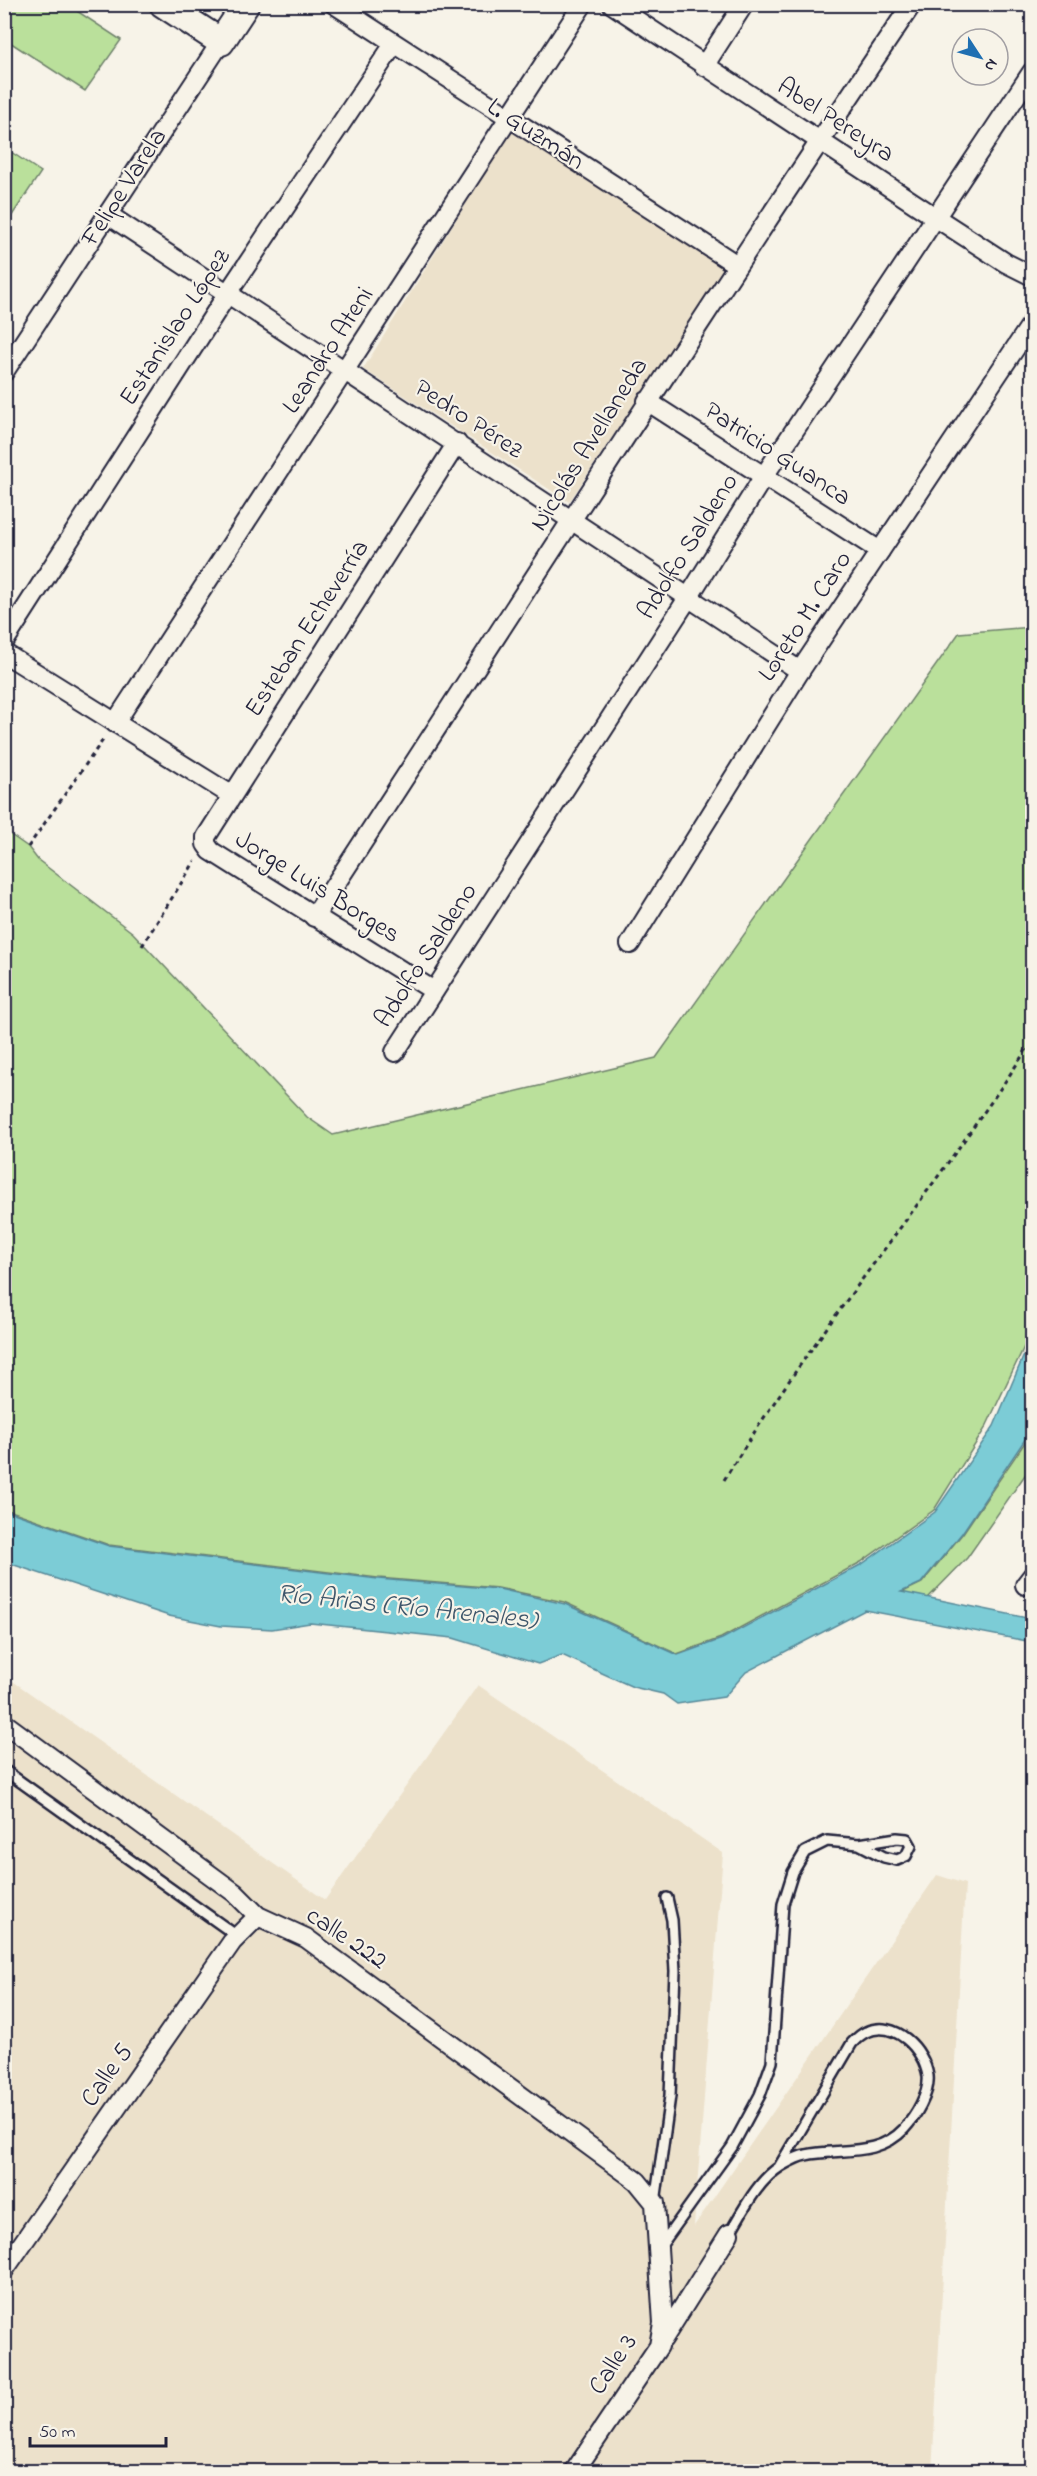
<svg xmlns="http://www.w3.org/2000/svg" width="1037" height="2476" viewBox="0 0 1037 2476" font-family="'Indie Flower',sans-serif">
  <rect width="100%" height="100%" fill="#f7f3e8"/>
  <filter id="ink" filterUnits="userSpaceOnUse"><feTurbulence type="fractalNoise" baseFrequency=".0167" numOctaves="2"/><feDisplacementMap in="SourceGraphic" scale="12" xChannelSelector="R" yChannelSelector="G"/><feConvolveMatrix kernelMatrix="1 2 1 2 8 2 1 2 1" color-interpolation-filters="sRGB"/></filter>
  <g filter="url(#ink)">
    <!-- built -->
    <g fill="#ece1cb">
      <path d="M512,130L725,268L569,502L363,369Z"/>
      <path d="M4,1675L325,1900L478,1685L723,1853L694,2226L937,1875L965,1884L932,2471H5Z"/>
    </g>
    <!-- green -->
    <g fill="#bae09b" stroke="#6e816b" stroke-width="1.5">
      <path d="M4,5H68L121,40L85,91L5,39Z"/>
      <path d="M5,148L41,172L5,226Z"/>
      <path d="M1032,627V1330L986,1427L934,1510L861,1562L721,1638L677,1654L564,1602L498,1588L378,1578L109,1545L5,1509V831L28,847L38,860L133,933L307,1117L333,1135L656,1058L959,633Z"/>
      <path d="M1032,1432V1465L967,1558L928,1598L901,1593L922,1583L963,1533Z"/>
    </g>
    <!-- water -->
    <path fill="#7bccd6" stroke="#578898" stroke-width="1.5" d="M1032,1336V1429L962,1533L921,1583L901,1592L1032,1619V1642L865,1610L746,1672L724,1697L677,1704L663,1694L633,1687L562,1655L538,1664L453,1638L310,1623L272,1629L221,1626L169,1616L5,1562V1510L109,1546L378,1579L499,1589L565,1604L678,1655L722,1639L862,1564L935,1512L994,1426Z"/>
    <g fill="none" stroke-linecap="round" stroke-linejoin="round">
      <!-- lane casing -->
      <g stroke="#22223b" stroke-width="14">
        <g id="lane">
          <path d="M4,1770L237,1936"/>
          <path d="M655,2203L670,2096L675,1971L672,1920L667,1898"/>
          <path d="M729,2234C743,2211 757,2181 781,2166C788,2162 798,2156 806,2155C840,2148 878,2157 904,2129C915,2117 930,2093 928,2076C924,2049 895,2019 866,2032C861,2034 856,2039 852,2043L779,2167"/>
          <path d="M660,2247L732,2147L760,2095L772,2062L783,1904L793,1872L805,1852L827,1841L859,1844L884,1857L897,1860L906,1856L911,1846L907,1839L897,1838L859,1844"/>
        </g>
      </g>
      <!-- street casing -->
      <g stroke="#22223b" stroke-width="22">
        <g id="street">
          <path d="M334,4L737,265"/>
          <path d="M612,4L935,217L1006,263L1032,276"/>
          <path d="M704,66L744,4"/>
          <path d="M107,214L800,671"/>
          <path d="M4,372L221,42"/>
          <path d="M647,401L880,551"/>
          <path d="M4,642L228,293L394,44"/>
          <path d="M4,653L231,795"/>
          <path d="M115,723L583,4"/>
          <path d="M314,917C513,612 708,305 912,4"/>
          <path d="M630,944L800,671L1032,323"/>
          <path d="M434,991L211,851L206,844V837L457,443"/>
          <path d="M395,1052L688,598L764,476L1032,72"/>
          <path d="M1025,1585L1032,1576"/>
          <path d="M4,1723L235,1893L258,1916L306,1938L637,2181L655,2203L663,2323L659,2346L574,2472"/>
          <path d="M4,2270L232,1942L258,1916"/>
          <path d="M663,2339L729,2234"/>
        </g>
      </g>
      <!-- secondary casing -->
      <g stroke="#22223b" stroke-width="30">
        <path id="secondary" d="M163,4L221,42L246,4"/>
      </g>
      <!-- path -->
      <g stroke="#22223b" stroke-width="3" stroke-dasharray="4.5 4.5" stroke-linecap="butt">
        <path d="M28,847L105,737"/>
        <path d="M142,946L195,861"/>
        <path d="M724,1480C818,1327 935,1191 1032,1041"/>
      </g>
      <!-- lane -->
      <use href="#lane" stroke="#f7f3e8" stroke-width="9"/>
      <!-- street -->
      <use href="#street" stroke="#f7f3e8" stroke-width="18"/>
      <!-- secondary -->
      <use href="#secondary" stroke="#f7f3e8" stroke-width="26"/>
    </g>
  </g>
  <g text-anchor="middle" dominant-baseline="central" stroke-width="4.5" stroke-linejoin="round" paint-order="stroke">
    <!-- street labels -->
    <g font-size="26" fill="#22223b" stroke="#f7f3e8">
      <text transform="translate(835 121) rotate(33)">Abel Pereyra</text>
      <text transform="translate(535 135) rotate(33)">L. Guzmán</text>
      <text transform="translate(125 188) rotate(-57)">Felipe Varela</text>
      <text transform="translate(176 328) rotate(-57)">Estanislao López</text>
      <text transform="translate(329 351) rotate(-57)">Leandro Ateni</text>
      <text transform="translate(468 420) rotate(33)">Pedro Pérez</text>
      <text transform="translate(590 445) rotate(-58)">Nicolás Avellaneda</text>
      <text transform="translate(777 455) rotate(33)">Patricio Guanca</text>
      <text transform="translate(689 547) rotate(-58)">Adolfo Saldeno</text>
      <text transform="translate(806 617) rotate(-57)">Loreto M. Caro</text>
      <text transform="translate(308 629) rotate(-57)">Esteban Echeverría</text>
      <text transform="translate(317 888) rotate(32)">Jorge Luis Borges</text>
      <text transform="translate(427 956) rotate(-57)">Adolfo Saldeno</text>
      <text transform="translate(346 1939) rotate(34)">calle 222</text>
      <text transform="translate(108 2076) rotate(-55)">Calle 5</text>
      <text transform="translate(614 2365) rotate(-57)">Calle 3</text>
    </g>
    <!-- water labels -->
    <g font-size="27" font-style="italic" fill="#3d556a" stroke="#f7f3e8">
      <text transform="translate(407 1608) rotate(6)">Río Arias (Río Arenales)</text>
    </g>
  </g>
  <!-- margin -->
  <rect width="1037" height="2476" fill="none" stroke="#f7f3e8" stroke-width="24"/>
  <rect x="12" y="12" width="1013" height="2452" fill="none" stroke="#22223b" stroke-width="2" filter="url(#ink)"/>
  <!-- north arrow -->
  <g transform="translate(980 57) rotate(126)"><circle r="28" fill="#f7f3e8" stroke="#a29fa3" stroke-width="1.5"/>
  <path d="M0-4.5L10 22L0 15L-10 22Z" fill="#1f6fb2"/>
  <text y="-9" font-size="16" font-weight="bold" text-anchor="middle" fill="#22223b">N</text>
  </g>
  <!-- scale -->
  <path d="M30 2437v9h136v-9" fill="none" stroke="#22223b" stroke-width="3"/>
  <text x="39" y="2437" font-size="18" fill="#22223b" stroke="#f7f3e8" stroke-width="4.5" paint-order="stroke">50 m</text>
</svg>
